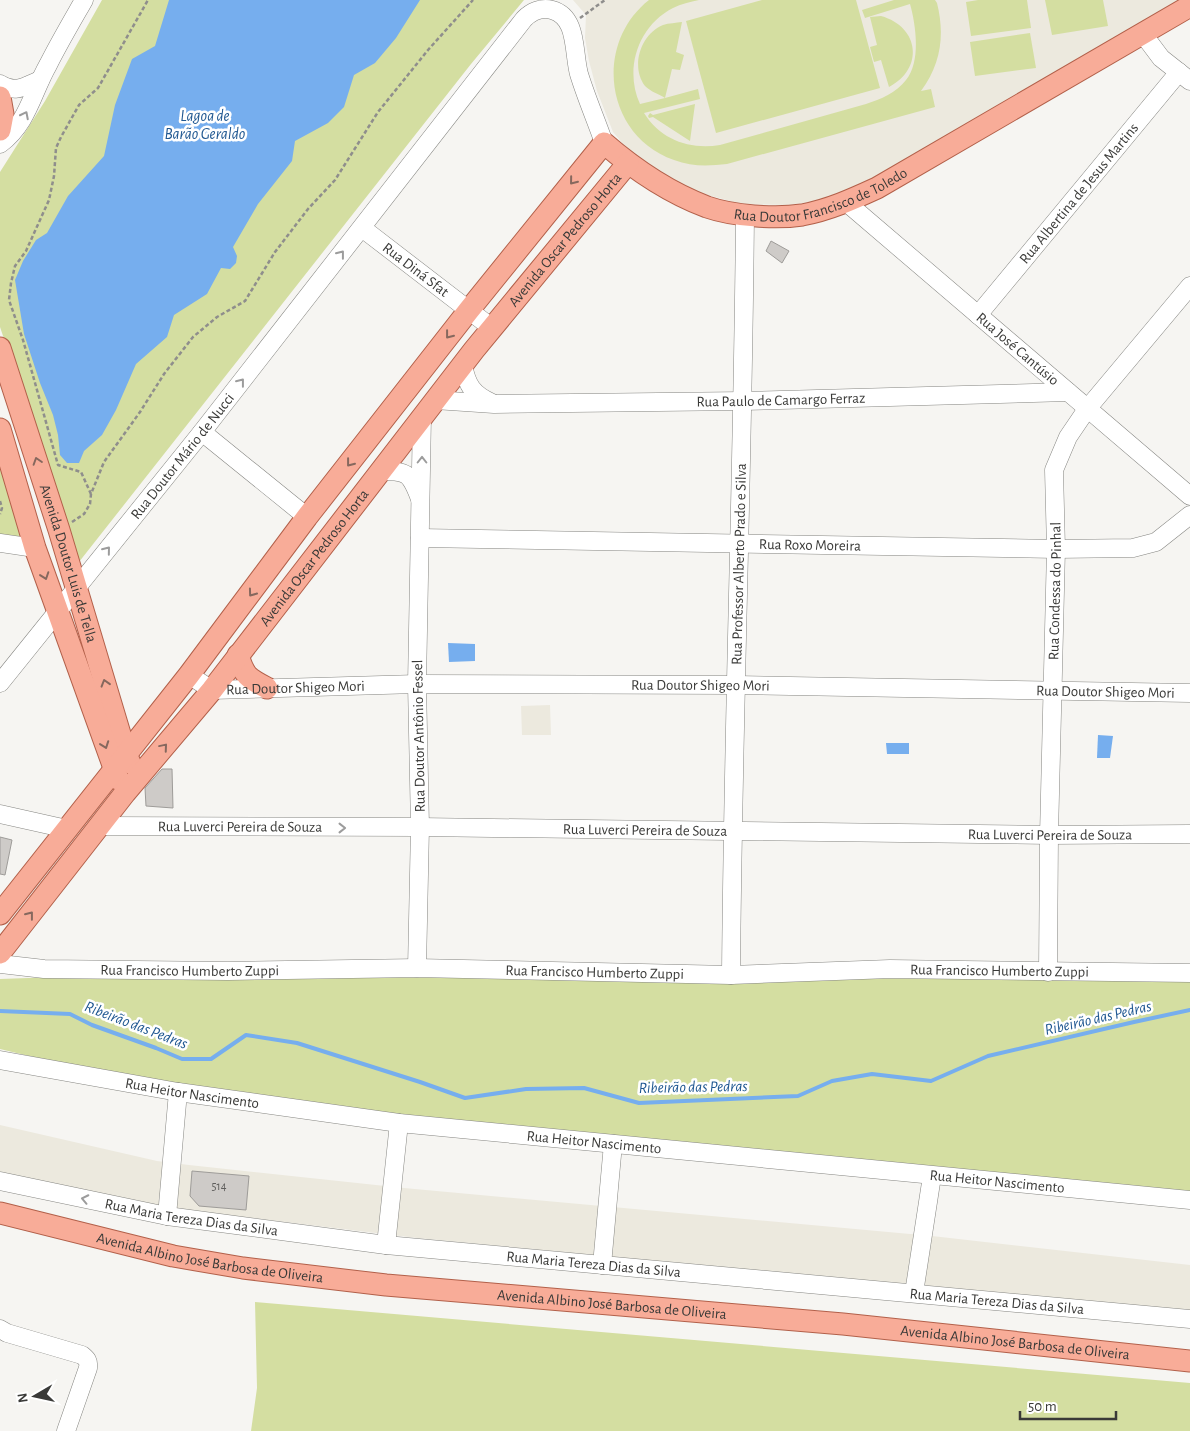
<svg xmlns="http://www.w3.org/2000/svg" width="1190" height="1431" viewBox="0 0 1190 1431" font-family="'Alegreya Sans',sans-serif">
  <rect width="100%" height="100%" fill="#f6f5f2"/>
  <!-- built -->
  <g fill="#ece9de">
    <path d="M573,0H1182L873,182L831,199L788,205L741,204L704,194L672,180L636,159L613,132L597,91L589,61L585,38L586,15Z"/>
    <path d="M550,705L551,735H522L521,706Z"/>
    <path d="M0,1125L157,1161L189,1165L404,1188L932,1236L1190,1265V1313L417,1238L193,1211L147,1208L0,1177Z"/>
  </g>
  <!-- green -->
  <g fill="#d4dea1">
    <path d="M102,0H524L471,64L79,562L0,327V172L45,101Z"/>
    <path d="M649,0H699C690,2 681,4 673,8C638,26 624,69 640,104L665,98C659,94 651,92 645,86C630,66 641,34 663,25C669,23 676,23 682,22L676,52L684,55L680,70L672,69L665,98L698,89L700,99L644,113C661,140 690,150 720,145L866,104C881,99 896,93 906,80C921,62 916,25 910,4L865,18L862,10L894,0H935L937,3C945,35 941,64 921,91L931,89L935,107L727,164C709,166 692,167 674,160C605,136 593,44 649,0Z"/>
    <path d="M762,0H856L880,88L716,133L686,21Z"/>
    <path d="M978,0H1027L1031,28L971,36L966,2Z"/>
    <path d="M1045,0H1103L1108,26L1052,35Z"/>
    <path d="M881,16C920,27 924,69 889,87L881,60L874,62L870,47L877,45L870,17Z"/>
    <path d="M1030,33L1036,68L975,76L970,42Z"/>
    <path d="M695,104L690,141L653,117L649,118L648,116L650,113L653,115Z"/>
    <path d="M0,433L35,547L0,543Z"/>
    <path d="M228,971L1190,973V1200L178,1092L0,1049V979Z"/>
    <path d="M255,1302L1190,1383V1431H251L257,1388Z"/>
  </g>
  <!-- water -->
  <g fill="#76aeee">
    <path d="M169,0H420L396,38L375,63L354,75L344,107L328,123L295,141L292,161L258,204L233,247L237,256L236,263L230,269L221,268L207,294L174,315L167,337L136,364L116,410L102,435L84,451L79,463H67L60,455L58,435L53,415L40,383L24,334L15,280L23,261L36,240L47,233L68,196L104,156L115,105L132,59L155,46Z"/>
    <path d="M448,643L475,644V661L449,662Z"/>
    <path d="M1098,735L1113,736L1110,758H1097Z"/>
    <path d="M886,743H909V754H887Z"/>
  </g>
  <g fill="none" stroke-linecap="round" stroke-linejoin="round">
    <!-- stream -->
    <path stroke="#76aeee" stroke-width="4" d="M0,1011L70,1014L92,1025L156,1048L182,1059H211L246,1035L297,1043L420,1082L465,1098L526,1089L584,1088L639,1103L798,1096L832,1081L872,1074L931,1081L988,1056L1134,1022L1190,1010"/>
  </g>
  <!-- building -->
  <g fill="#cecbc8" stroke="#9e9c99">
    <path d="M771,241L789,251L782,263L766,251Z"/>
    <path d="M162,769H172L173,808L146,806L145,788Z"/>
    <path d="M0,837L12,840L5,875L0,874Z"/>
    <path d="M192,1171L249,1176L246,1210L199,1206L190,1196Z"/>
  </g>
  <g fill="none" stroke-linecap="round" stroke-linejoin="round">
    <!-- minor casing -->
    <g stroke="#868682" stroke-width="19">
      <g id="minor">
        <path d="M1143,34L1161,58L1190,81"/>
        <path d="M0,84C16,94 25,86 40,80"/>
        <path d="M0,144C28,123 32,93 48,65C59,43 72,21 84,0"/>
        <path id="s1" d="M846,202L1190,496"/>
        <path id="s2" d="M362,228L492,328"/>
        <path id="s3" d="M978,315L1179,72"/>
        <path d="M463,365C467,385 472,394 492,403"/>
        <path id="s4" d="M435,400L494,404L744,401L1068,392"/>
        <path d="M202,432L307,517"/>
        <path d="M380,471C407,471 410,472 420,499"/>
        <path id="s5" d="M420,538L1056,549L1133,548L1156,542L1190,515"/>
        <path d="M0,543L35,548"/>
        <path id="s6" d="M189,675L212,690L417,684L737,685L1190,693"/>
        <path id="s7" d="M0,683L202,432L524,19C531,12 541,7 552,10C578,17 573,52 579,74C586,97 596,120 604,143"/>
        <path d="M0,814L67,829"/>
        <path id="s8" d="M100,826L420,827L1049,835L1190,834"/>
        <path id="s9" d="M0,964L44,969L228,971L417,968L731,975L890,969L1190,973"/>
        <path d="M417,968L420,827L417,684L422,416"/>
        <path id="s10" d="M1048,972L1049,835L1056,549L1054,470L1068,437L1087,409L1190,286"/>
        <path id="s11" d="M731,975C733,721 743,468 745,214"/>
        <path id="s12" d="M0,1060L178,1092L399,1123L1190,1200"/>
        <path id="s13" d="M0,1181L167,1216L386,1245L1190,1319"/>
        <path d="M167,1216L178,1092"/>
        <path d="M386,1245L399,1123"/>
        <path d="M602,1265L613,1144"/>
        <path d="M914,1293L932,1176"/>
        <path d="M0,1329L7,1333L82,1355C87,1359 89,1361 88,1368L66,1431"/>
      </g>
    </g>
    <!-- major casing -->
    <g stroke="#b2604a" stroke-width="23">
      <g id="major">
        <path d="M0,97L3,114L0,130"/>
        <path id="s14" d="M0,348L59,530L126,754L130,763"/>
        <path d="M0,429L35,548L118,779"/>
        <path d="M238,655C244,676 248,678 267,688"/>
        <path id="s15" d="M0,914L189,675L307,517L469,310L604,143C634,169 670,193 707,207C733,216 775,219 802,215C829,210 853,199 877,188L1190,6"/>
        <path id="s16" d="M0,953L125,793L212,690L474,350L628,163"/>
        <path id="s17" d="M0,1213L173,1256L243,1268L386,1285L843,1324L1190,1361"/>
      </g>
    </g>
    <!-- path -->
    <g stroke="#8f8e8c" stroke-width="2.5" stroke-dasharray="4 2.5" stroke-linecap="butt">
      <path d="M580,18L605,0"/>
      <path d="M91,494L81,472L58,465L23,340L9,300L11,283L15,266L26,251L49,200L54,176L56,148L61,137L79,105L98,88L148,0"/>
      <path d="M0,501L2,508L0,514"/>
      <path d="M72,522L84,514L90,504L91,494L104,462L140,412L164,374L193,337L217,317L245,301L275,252L308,209L335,180L378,112L428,50L473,0"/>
    </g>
    <!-- minor -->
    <use href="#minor" stroke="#fff" stroke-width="18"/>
    <!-- major -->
    <use href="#major" stroke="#f8ac98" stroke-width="21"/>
  </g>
  <!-- one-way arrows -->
  <defs><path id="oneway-chevron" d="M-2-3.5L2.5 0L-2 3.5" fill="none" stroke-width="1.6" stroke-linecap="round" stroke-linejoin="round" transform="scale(1.25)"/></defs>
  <g stroke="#9c9c9c">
    <use href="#oneway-chevron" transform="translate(25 115) rotate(-63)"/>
    <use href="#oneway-chevron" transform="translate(341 254) rotate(-52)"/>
    <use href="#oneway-chevron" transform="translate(241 382) rotate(-52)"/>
    <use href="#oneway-chevron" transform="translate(422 460) rotate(-90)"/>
    <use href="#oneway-chevron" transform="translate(107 550) rotate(-51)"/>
    <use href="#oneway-chevron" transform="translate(342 828)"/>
    <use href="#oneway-chevron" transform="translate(85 1199) rotate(-168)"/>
  </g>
  <g stroke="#86685e">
    <use href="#oneway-chevron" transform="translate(573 181) rotate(129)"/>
    <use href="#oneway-chevron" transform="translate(449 335) rotate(128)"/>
    <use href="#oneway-chevron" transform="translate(37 461) rotate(-108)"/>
    <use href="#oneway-chevron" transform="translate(350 463) rotate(128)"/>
    <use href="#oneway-chevron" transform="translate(45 576) rotate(71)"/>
    <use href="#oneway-chevron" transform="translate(252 593) rotate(126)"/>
    <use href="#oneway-chevron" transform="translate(105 683) rotate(-107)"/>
    <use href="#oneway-chevron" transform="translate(105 745) rotate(70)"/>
    <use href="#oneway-chevron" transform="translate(164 747) rotate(-50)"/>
    <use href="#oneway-chevron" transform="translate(30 915) rotate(-52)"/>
  </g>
  <g text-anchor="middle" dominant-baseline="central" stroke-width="5" stroke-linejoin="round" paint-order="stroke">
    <!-- number labels -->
    <g font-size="12" fill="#5f5e5c">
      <text x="219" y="1186">514</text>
    </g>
    <!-- street labels -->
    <g font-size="15" fill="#3a3a38" stroke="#fff">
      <text stroke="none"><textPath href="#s15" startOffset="1220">Rua Doutor Francisco de Toledo</textPath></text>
      <text stroke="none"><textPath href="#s3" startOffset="158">Rua Albertina de Jesus Martins</textPath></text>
      <text stroke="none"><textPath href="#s16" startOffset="910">Avenida Oscar Pedroso Horta</textPath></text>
      <text stroke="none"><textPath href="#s2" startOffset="68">Rua Diná Sfat</textPath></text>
      <text stroke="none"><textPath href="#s1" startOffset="226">Rua José Cantúsio</textPath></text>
      <text stroke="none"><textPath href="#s4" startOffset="346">Rua Paulo de Camargo Ferraz</textPath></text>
      <text stroke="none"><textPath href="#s7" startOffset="291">Rua Doutor Mário de Nucci</textPath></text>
      <text stroke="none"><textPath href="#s5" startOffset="390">Rua Roxo Moreira</textPath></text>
      <text stroke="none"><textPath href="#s16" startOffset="505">Avenida Oscar Pedroso Horta</textPath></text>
      <text stroke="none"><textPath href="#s14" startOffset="226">Avenida Doutor Luis de Tella</textPath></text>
      <text stroke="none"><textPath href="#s11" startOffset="411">Rua Professor Alberto Prado e Silva</textPath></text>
      <text stroke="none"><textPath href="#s10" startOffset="381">Rua Condessa do Pinhal</textPath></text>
      <text stroke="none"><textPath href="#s6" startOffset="516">Rua Doutor Shigeo Mori</textPath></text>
      <text stroke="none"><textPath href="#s6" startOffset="111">Rua Doutor Shigeo Mori</textPath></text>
      <text stroke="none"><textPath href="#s6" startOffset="921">Rua Doutor Shigeo Mori</textPath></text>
      <text transform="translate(419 736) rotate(-91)">Rua Doutor Antônio Fessel</text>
      <text stroke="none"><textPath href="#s8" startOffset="140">Rua Luverci Pereira de Souza</textPath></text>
      <text stroke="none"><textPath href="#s8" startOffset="545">Rua Luverci Pereira de Souza</textPath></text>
      <text stroke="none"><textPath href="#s8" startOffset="950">Rua Luverci Pereira de Souza</textPath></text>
      <text stroke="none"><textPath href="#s9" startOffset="190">Rua Francisco Humberto Zuppi</textPath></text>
      <text stroke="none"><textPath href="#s9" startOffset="1000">Rua Francisco Humberto Zuppi</textPath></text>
      <text stroke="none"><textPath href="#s9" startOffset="595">Rua Francisco Humberto Zuppi</textPath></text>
      <text stroke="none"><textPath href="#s12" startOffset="195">Rua Heitor Nascimento</textPath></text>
      <text stroke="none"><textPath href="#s12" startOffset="600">Rua Heitor Nascimento</textPath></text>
      <text stroke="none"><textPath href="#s12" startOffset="1005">Rua Heitor Nascimento</textPath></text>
      <text stroke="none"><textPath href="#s13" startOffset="195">Rua Maria Tereza Dias da Silva</textPath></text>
      <text stroke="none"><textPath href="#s17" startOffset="215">Avenida Albino José Barbosa de Oliveira</textPath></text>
      <text stroke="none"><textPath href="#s13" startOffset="600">Rua Maria Tereza Dias da Silva</textPath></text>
      <text stroke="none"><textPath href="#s13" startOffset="1005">Rua Maria Tereza Dias da Silva</textPath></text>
      <text stroke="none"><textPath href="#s17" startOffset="620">Avenida Albino José Barbosa de Oliveira</textPath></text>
      <text stroke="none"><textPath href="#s17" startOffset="1025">Avenida Albino José Barbosa de Oliveira</textPath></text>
    </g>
    <!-- water labels -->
    <g font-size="16" font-style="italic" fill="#1f5791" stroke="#fff">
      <text x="205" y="116">Lagoa de<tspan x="205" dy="18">Barão Geraldo</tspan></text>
      <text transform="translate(1098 1018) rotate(-13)">Ribeirão das Pedras</text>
      <text transform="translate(136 1025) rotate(21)">Ribeirão das Pedras</text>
      <text transform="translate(693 1087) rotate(-1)">Ribeirão das Pedras</text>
    </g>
  </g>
  <!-- north arrow -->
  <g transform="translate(35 1396) rotate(261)" stroke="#ffffff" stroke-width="4" paint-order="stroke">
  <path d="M0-4L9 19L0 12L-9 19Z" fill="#3a3a38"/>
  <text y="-8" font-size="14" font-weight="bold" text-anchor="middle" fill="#3a3a38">N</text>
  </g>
  <!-- scale -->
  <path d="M1020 1411v8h96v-8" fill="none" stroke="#3a3a38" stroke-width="2.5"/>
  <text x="1028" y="1411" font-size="15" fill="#3a3a38" stroke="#ffffff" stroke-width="4" paint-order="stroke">50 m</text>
</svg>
